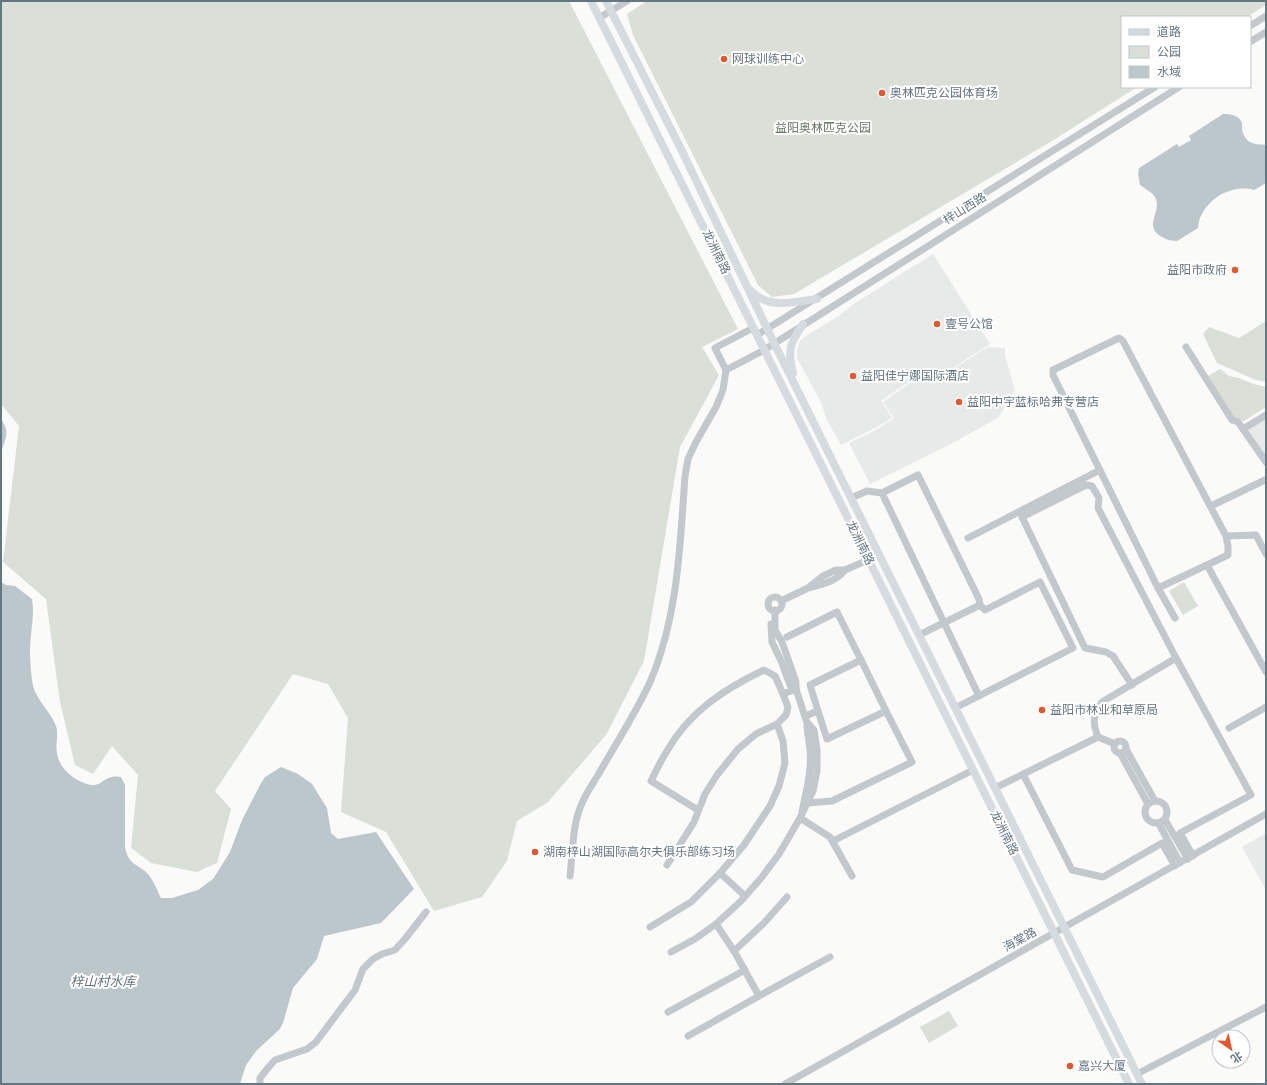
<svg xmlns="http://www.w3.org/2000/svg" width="1267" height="1085" viewBox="0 0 1267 1085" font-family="Signika,'Noto Sans SC',sans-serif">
  <rect width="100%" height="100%" fill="#fafaf8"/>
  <!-- built -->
  <g fill="#e8e9e9">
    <path d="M933,254L990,344L942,375L923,372L881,401L892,418L877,427L841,445L826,418L821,402L797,358V349L800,341L806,336L837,317L855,303Z"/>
    <path d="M988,347L1005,348V356L1015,390L999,417L951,444L870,484L849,443L878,429L894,418L883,402L923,374L942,376Z"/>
    <path d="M1266,411V468L1238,428Z"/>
    <path d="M1266,833V890L1242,847Z"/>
  </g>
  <!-- green -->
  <g fill="#dadfd7">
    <path d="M1,1H569L738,329L702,347L719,375L680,447L644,661L606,735L548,802L517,821L507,861L482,897L434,911L386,832L341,812L348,718L328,684L293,674L215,791L231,809L217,863L197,872L151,863L131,848L138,775L112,746L93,774L75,765L60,702L46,599L3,562L19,426L1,404Z"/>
    <path d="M647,1H1266V5L1247,17H1122V87H1137L1052,141L794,294L772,297L758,285L633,35L627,14Z"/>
    <path d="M1266,321V382L1256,380L1217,363L1203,334L1209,327L1239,338Z"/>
    <path d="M1220,369L1229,376L1239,378L1253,384L1266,387V407L1244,421L1234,418L1208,376Z"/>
    <path d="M1184,582L1198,606L1183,615L1169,591Z"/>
    <path d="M949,1011L958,1026L929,1043L920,1027Z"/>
  </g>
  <!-- water -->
  <g fill="#bbc7cb">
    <path d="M1223,114C1230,114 1239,115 1242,123C1242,125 1242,127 1242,129C1243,135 1246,140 1250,142C1255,145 1261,144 1266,145V183L1254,190C1230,183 1200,202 1198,228L1177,241C1172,241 1167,240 1162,237C1142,226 1163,211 1155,197C1152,192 1145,189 1140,185L1138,174L1139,168L1177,144L1179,147L1191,140L1189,136Z"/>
    <path d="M1,419C10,432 6,438 1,452Z"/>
    <path d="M1,582L6,585L15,586L32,599C35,616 30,633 30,650C30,660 31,676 33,686C37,701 51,712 56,726C59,735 55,744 57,753C59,768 73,780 87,784C101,788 101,779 112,777C115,776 119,777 121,777L125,785V848C130,866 135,862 147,873C153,879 157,890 161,898H172L198,890L213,879L230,852L242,820L260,785L265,777L281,767L298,774L312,784L327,808L331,833L338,839L376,832L414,889L381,923L324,936L317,959L293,988L283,1023L279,1030L257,1050L246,1065L240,1084H1Z"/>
  </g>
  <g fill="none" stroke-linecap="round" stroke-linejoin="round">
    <!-- minor -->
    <g stroke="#c3c8cc" stroke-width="7">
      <path d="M599,18L627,1"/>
      <path d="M1250,26L1266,16"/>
      <path d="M1250,42L1266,32"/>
      <path d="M753,328L715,348L726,370L764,350L1179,87"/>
      <path d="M757,335L1155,87"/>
      <path d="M1186,347L1232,420L1238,422L1243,429"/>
      <path d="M1266,415L1243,429L1266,462"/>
      <path d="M882,493L918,475L979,599L980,605"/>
      <path d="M851,498L867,491L882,493L979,696"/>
      <path d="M1211,506L1265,480L1266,481"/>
      <path d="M1226,536L1256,535L1266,554"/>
      <path d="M968,538L1100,470"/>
      <path d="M845,570L868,560"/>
      <path d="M1158,588L1053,375V370L1119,338L1123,341L1226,536L1228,546V555L1207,565"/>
      <circle cx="775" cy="604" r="7"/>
      <path d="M781,601L808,588L823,576L836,570H845C836,582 822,584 808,588"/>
      <path d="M775,610V630L782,642L796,682V689L806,720"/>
      <path d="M1175,618L1158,588L1207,565L1266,672"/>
      <path d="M771,624L772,642L782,663L790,685L796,689"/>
      <path d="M919,635L980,605L985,610L1040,582L1073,648L955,708"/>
      <path d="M787,637L837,612L861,660"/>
      <path d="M1132,685L1113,656L1106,652L1085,648L1022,517L1086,485L1092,486L1099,498L1098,508L1176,658"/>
      <path d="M805,716L818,711L827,739L886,711L861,660L810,685L818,711"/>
      <path d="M1229,728L1266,707"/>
      <path d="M1098,737L1115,744"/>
      <circle cx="1120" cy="747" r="6"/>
      <path d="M1126,749L1155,801"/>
      <path d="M1120,753L1148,804"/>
      <path d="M1023,774L1072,870L1103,877L1162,843L1175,866"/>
      <path d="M995,788L1098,737C1092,722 1093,716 1102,702L1176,658L1251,795L1180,833L1193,856"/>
      <circle cx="1156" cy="812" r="11"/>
      <path d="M807,803L832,801L912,762L886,711"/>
      <path d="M698,810L651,781C656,771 661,760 667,751C689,712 724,689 764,670L775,676L783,694"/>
      <path d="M800,818L830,837L852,876"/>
      <path d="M1165,820L1188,859"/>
      <path d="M1159,824L1180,863"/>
      <path d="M833,841L973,770"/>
      <path d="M667,865L694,822L705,794L717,775L738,749L756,734L777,724L786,715L788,707L783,694L796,689"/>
      <path d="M720,873L745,896"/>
      <path d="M570,876C573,851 572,823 583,801C587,792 593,783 598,775C615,745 636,713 650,682C678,617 680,546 685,476L688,459L696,442L716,407L723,390L726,370"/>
      <path d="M716,924L734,951L759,996L830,957"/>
      <path d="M650,927L691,902L720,873L744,845L770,806L779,786L785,763L783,741L777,724"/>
      <path d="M734,951L764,923L787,897"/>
      <path d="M671,952L695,939L716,924L741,901L762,877L779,854L800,818L813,791L817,771V750L814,730L807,722C807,732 809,740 810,750C812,771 806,792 802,812"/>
      <path d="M668,1012L745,970"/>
      <path d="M688,1036L759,996"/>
      <path d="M1137,1074L1266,1007"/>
      <path d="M260,1084V1078L267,1069L275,1060L307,1049L316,1042L355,990L363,969L373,959L382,954L395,950L405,939L426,912"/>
      <path d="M785,1084L1266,814"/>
    </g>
    <!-- major -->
    <g stroke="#d6dbdf" stroke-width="8">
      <path d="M591,1L1129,1084"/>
      <path d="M606,1L682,151L774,343L1142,1084"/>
      <path d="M750,290C768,310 793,302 817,299"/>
      <path d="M793,373C787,351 790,343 803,324"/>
    </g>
  </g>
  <!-- markers -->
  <g fill="#e4572e" stroke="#fff" stroke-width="1.5">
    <circle cx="724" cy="59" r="4"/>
    <circle cx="882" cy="93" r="4"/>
    <circle cx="1235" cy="270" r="4"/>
    <circle cx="937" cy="324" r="4"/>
    <circle cx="853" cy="376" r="4"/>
    <circle cx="959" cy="402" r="4"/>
    <circle cx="1042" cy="710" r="4"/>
    <circle cx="535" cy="852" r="4"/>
    <circle cx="1070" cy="1066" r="4"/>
  </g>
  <g text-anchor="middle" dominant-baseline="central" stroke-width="4" stroke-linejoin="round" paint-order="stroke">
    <!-- poi labels -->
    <g font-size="12" fill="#657683" stroke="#fff" text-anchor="start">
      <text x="732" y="59">网球训练中心</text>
      <text x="890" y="93">奥林匹克公园体育场</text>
      <text x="1227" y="270" text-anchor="end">益阳市政府</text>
      <text x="945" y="324">壹号公馆</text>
      <text x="861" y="376">益阳佳宁娜国际酒店</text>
      <text x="967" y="402">益阳中宇蓝标哈弗专营店</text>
      <text x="1050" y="710">益阳市林业和草原局</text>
      <text x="543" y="852">湖南梓山湖国际高尔夫俱乐部练习场</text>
      <text x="1078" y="1066">嘉兴大厦</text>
    </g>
    <!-- park labels -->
    <g font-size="12" fill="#687a64" stroke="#fff">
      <text x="823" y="128">益阳奥林匹克公园</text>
    </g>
    <!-- street labels -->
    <g font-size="12" fill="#657683" stroke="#fff">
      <text transform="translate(965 209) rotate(-32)">梓山西路</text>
      <text transform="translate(716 252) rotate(64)">龙洲南路</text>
      <text transform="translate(860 543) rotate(64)">龙洲南路</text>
      <text transform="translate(1004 833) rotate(64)">龙洲南路</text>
      <text transform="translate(1020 940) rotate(-29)">海棠路</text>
    </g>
    <!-- water labels -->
    <g font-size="13" font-style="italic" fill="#60757c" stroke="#fff">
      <text x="103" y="982">梓山村水库</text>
    </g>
  </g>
  <!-- border -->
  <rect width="1267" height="1085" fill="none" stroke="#657683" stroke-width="4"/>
  <!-- legend -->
  <rect x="1121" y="16" width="130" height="72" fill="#ffffff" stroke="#c1c8cd"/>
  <rect x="1129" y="29" width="20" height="6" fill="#d6dbdf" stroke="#c1c8cd"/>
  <text x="1157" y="36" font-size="12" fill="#657683">道路</text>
  <rect x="1129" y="46" width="20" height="12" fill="#dadfd7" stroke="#c1c8cd"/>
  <text x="1157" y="56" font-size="12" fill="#657683">公园</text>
  <rect x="1129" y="66" width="20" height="12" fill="#bbc7cb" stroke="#c1c8cd"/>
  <text x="1157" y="76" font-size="12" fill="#657683">水域</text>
  <!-- north arrow -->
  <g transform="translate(1231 1049) rotate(146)"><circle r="19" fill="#ffffff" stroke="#c1c8cd"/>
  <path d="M0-3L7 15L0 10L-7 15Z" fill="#e4572e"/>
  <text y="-6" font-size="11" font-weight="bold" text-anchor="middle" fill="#657683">北</text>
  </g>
</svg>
